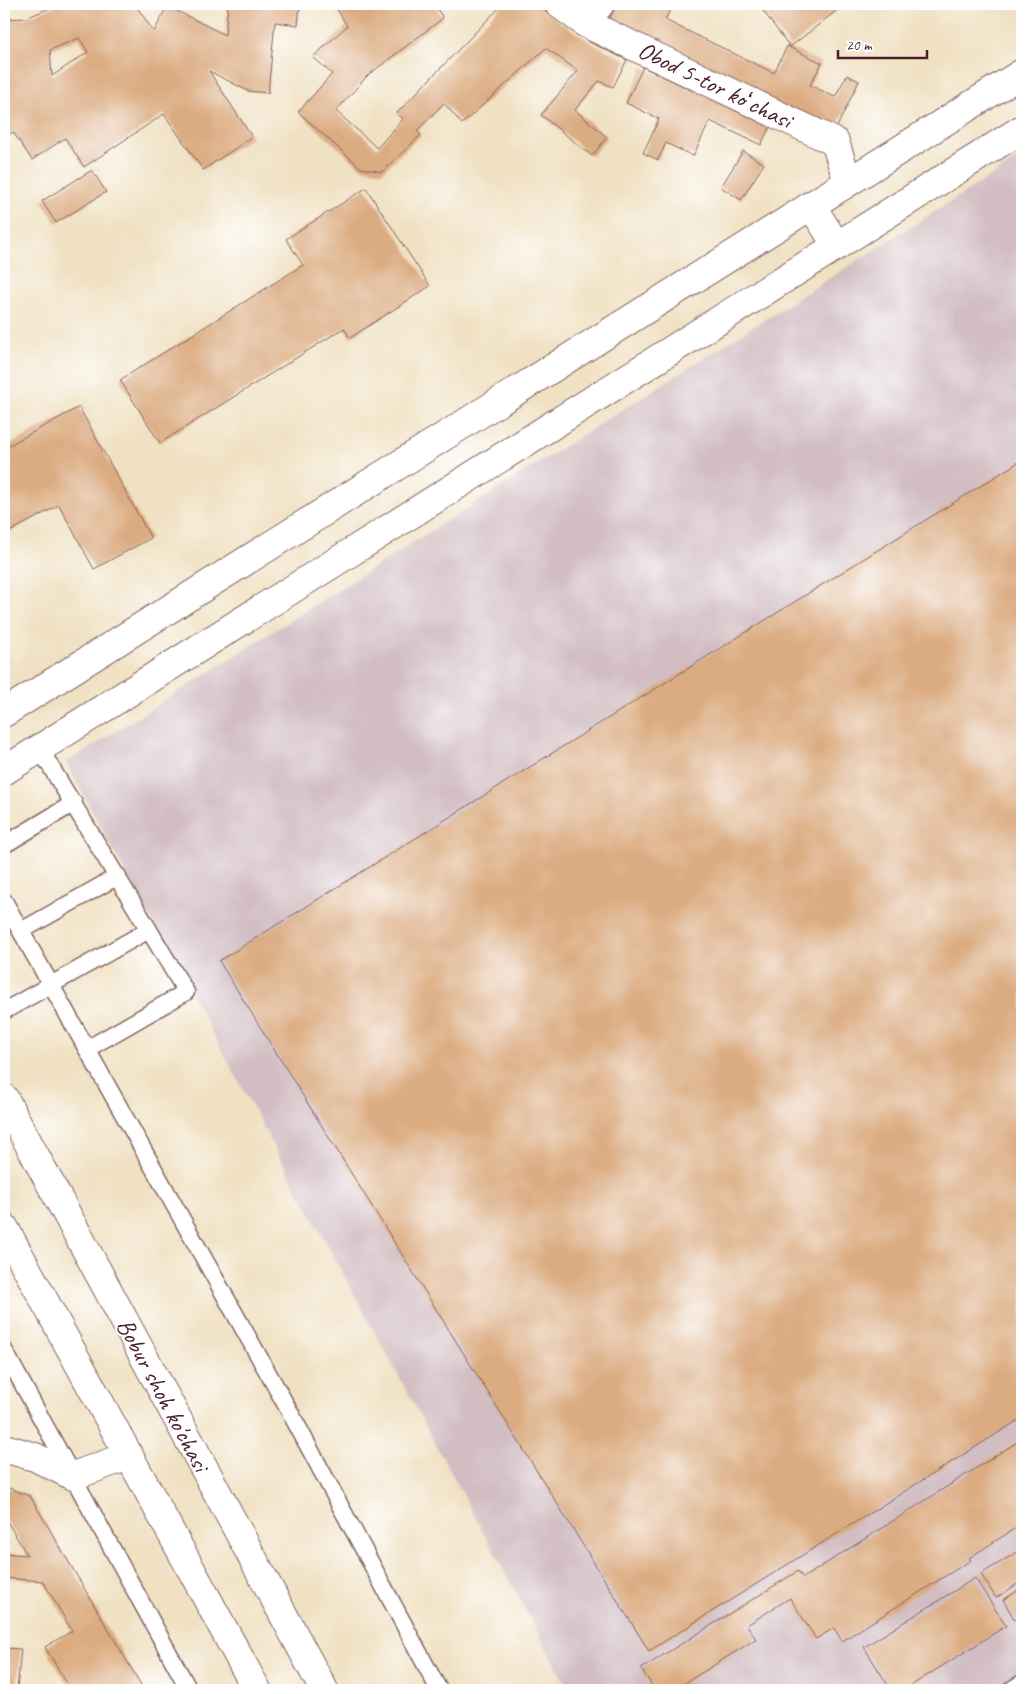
<svg xmlns="http://www.w3.org/2000/svg" width="1026" height="1694" viewBox="0 0 1026 1694" font-family="Caveat,sans-serif">
  <rect width="100%" height="100%" fill="#fff"/>
  <filter id="ink" filterUnits="userSpaceOnUse"><feTurbulence type="fractalNoise" baseFrequency=".02" numOctaves="2"/><feDisplacementMap in="SourceGraphic" scale="10" xChannelSelector="R" yChannelSelector="G"/><feConvolveMatrix kernelMatrix="1 2 1 2 8 2 1 2 1" color-interpolation-filters="sRGB"/></filter>
  <filter id="wash" filterUnits="userSpaceOnUse"><feTurbulence type="fractalNoise" baseFrequency=".0096" numOctaves="4" result="noise"/><feDisplacementMap in="SourceGraphic" scale="20" xChannelSelector="R" yChannelSelector="G"/><feGaussianBlur stdDeviation="1.12" result="paint"/><feColorMatrix in="noise" values="0 0 0 0 0 0 0 0 0 0 0 0 0 0 0 0 0 1.4 0 .05"/><feComposite in="paint" operator="in"/></filter>
  <g filter="url(#wash)">
    <rect width="100%" height="100%" fill="#f0e1c3"/>
    <!-- industrial -->
    <path fill="#d2bec2" d="M1022,156V1690H569L66,763Z"/>
    <g id="blocks">
      <!-- building -->
      <g fill="#dbac81" fill-rule="evenodd">
        <path d="M60,4H135L154,32L167,6L225,35L228,4H300L298,25L275,22L268,93L248,91L209,71L252,137L203,170L164,114L84,167L65,138L32,160L13,132L4,138V19L26,18ZM79,38L88,52L52,76L50,50Z"/>
        <path d="M334,4H438L436,7L443,18L367,76L336,111L377,148L403,119L397,113L503,4H534L591,43L627,60L613,87L599,81L575,110L607,137L592,156L541,115L578,71L546,48L462,124L444,103L417,131L421,135L382,172L361,168L298,112L332,74L313,57L347,26Z"/>
        <path d="M617,4H666L672,7L665,20L774,73L787,46L822,63L810,85L835,97L847,75L859,81L833,135L607,23Z"/>
        <path d="M758,4H845L790,47Z"/>
        <path d="M643,67L691,90L694,85L772,122L761,145L710,121L693,156L666,143L658,160L643,153L659,119L626,103Z"/>
        <path d="M743,151L764,164L741,200L721,187Z"/>
        <path d="M92,170L106,192L56,223L42,201Z"/>
        <path d="M366,188L430,286L350,338L344,328L160,443L120,380L303,265L286,239Z"/>
        <path d="M79,407L151,538L94,569L59,505L4,535V448Z"/>
        <path d="M1022,460V1418L649,1651L219,961Z"/>
        <path d="M1022,1439V1524L969,1558L971,1560L842,1641L834,1628L816,1639L790,1598L747,1625L756,1639L674,1690H655L641,1669L798,1571L803,1578Z"/>
        <path d="M4,1486L30,1496L144,1690H71L45,1647L72,1631L43,1581L4,1578V1553L27,1555L4,1516Z"/>
        <path d="M1022,1549V1581L996,1598L981,1574Z"/>
        <path d="M975,1578L1006,1626L904,1690H891L864,1647Z"/>
        <path d="M1022,1588V1616L1015,1620L1003,1600Z"/>
        <path d="M4,1648L21,1649L17,1690H4Z"/>
        <path d="M690,1684L695,1690H681Z"/>
      </g>
    </g>
  </g>
  <g filter="url(#ink)">
    <use href="#blocks" fill-opacity="0" stroke="#846360" stroke-width="1"/>
    <g fill="none" stroke-linecap="round" stroke-linejoin="round">
      <!-- lane casing -->
      <g stroke="#846360" stroke-width="19">
        <g id="lane">
          <path d="M4,845L74,803"/>
          <path d="M4,901L291,1414L439,1690"/>
          <path d="M21,931L118,876"/>
          <path d="M4,1011L149,930L40,749"/>
          <path d="M87,1049L186,992L149,930"/>
          <path d="M4,1350L189,1690"/>
          <path d="M1011,1690L1022,1683"/>
        </g>
      </g>
      <!-- street casing -->
      <g stroke="#846360" stroke-width="30">
        <g id="street">
          <path d="M559,4L585,23L835,142L848,182"/>
          <path d="M585,23L600,4"/>
          <path d="M4,1448L35,1457L73,1476L128,1456"/>
        </g>
      </g>
      <!-- secondary casing -->
      <g stroke="#846360" stroke-width="30">
        <g id="secondary">
          <path d="M811,205L837,246"/>
          <path d="M4,713L1022,73"/>
          <path d="M4,771L1022,129"/>
        </g>
      </g>
      <!-- primary casing -->
      <g stroke="#846360" stroke-width="30">
        <g id="primary">
          <path d="M4,1098L324,1690"/>
          <path d="M4,1227L257,1690"/>
        </g>
      </g>
      <!-- lane -->
      <use href="#lane" stroke="#fff" stroke-width="16"/>
      <!-- street -->
      <use href="#street" stroke="#fff" stroke-width="28"/>
      <!-- secondary -->
      <use href="#secondary" stroke="#fff" stroke-width="28"/>
      <!-- primary -->
      <use href="#primary" stroke="#fff" stroke-width="28"/>
    </g>
  </g>
  <g text-anchor="middle" dominant-baseline="central" stroke-width="4" stroke-linejoin="round" paint-order="stroke">
    <!-- street labels -->
    <g font-size="25" fill="#4a1f2b" stroke="#fff">
      <text transform="translate(715 85) rotate(26)">Obod 5-tor koʻchasi</text>
      <text transform="translate(163 1395) rotate(62)">Bobur shoh ko'chasi</text>
    </g>
  </g>
  <!-- margin -->
  <rect width="1026" height="1694" fill="none" stroke="#fff" stroke-width="20"/>
  <!-- scale -->
  <path d="M838 50v8h89v-8" fill="none" stroke="#4a1f2b" stroke-width="2.5"/>
  <text x="846" y="50" font-size="15" fill="#4a1f2b" stroke="#ffffff" stroke-width="4" paint-order="stroke">20 m</text>
</svg>
